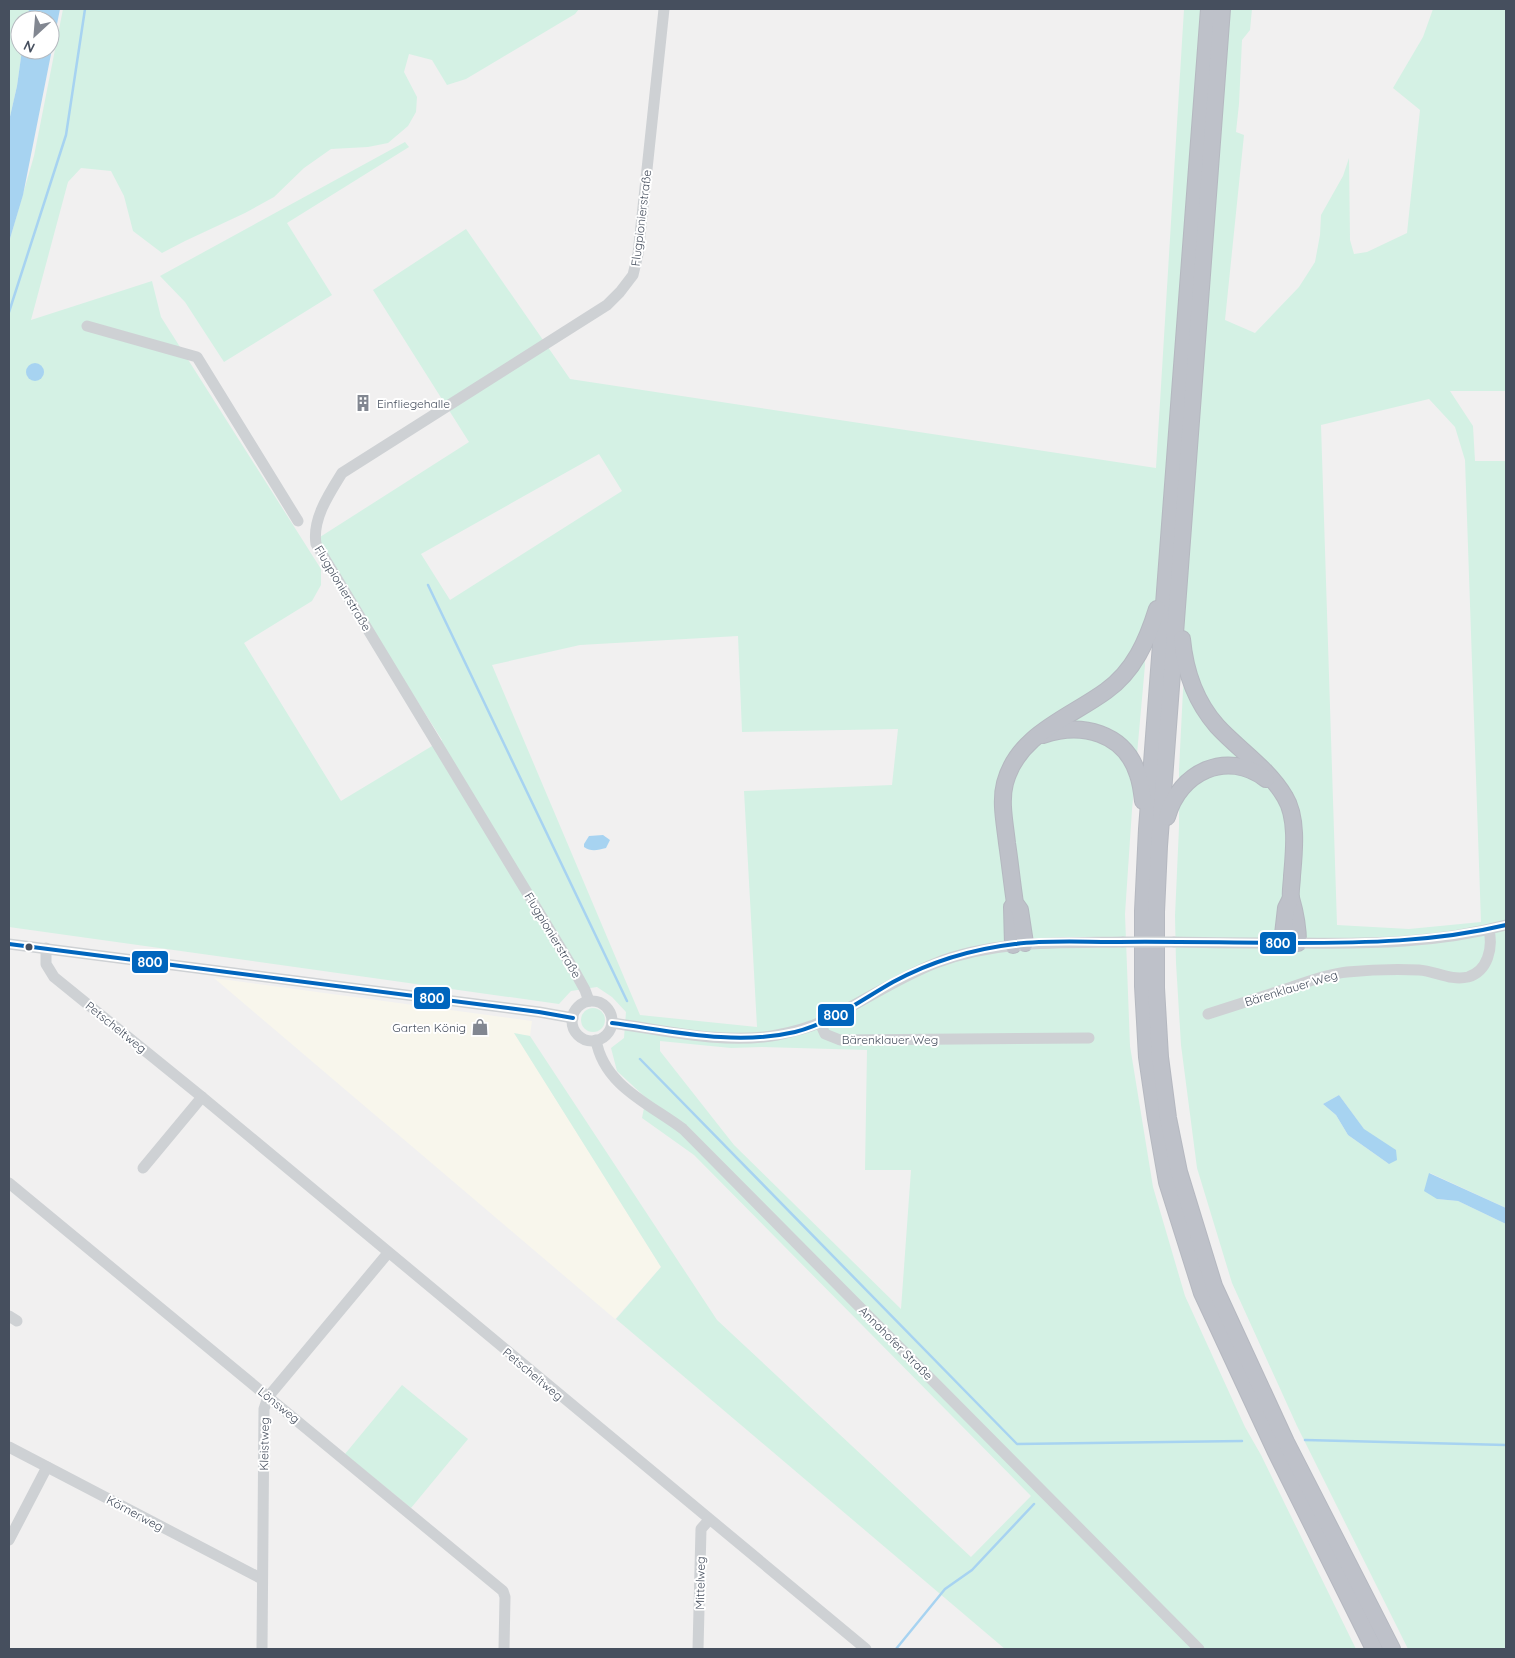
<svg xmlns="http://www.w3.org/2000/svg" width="1515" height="1658" viewBox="0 0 1515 1658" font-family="Quicksand,sans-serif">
  <rect width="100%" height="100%" fill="#f1f0f0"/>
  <!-- commercial -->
  <path fill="#f8f6ec" d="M214,978L532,1021L530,1036L515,1034L661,1267L615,1319Z"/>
  <!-- green -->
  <g fill="#d4f1e4" fill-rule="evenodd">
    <path d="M9,9H29L27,20H20V50H22L17,86L9,121Z"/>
    <path d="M63,9H579L575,14L466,79L447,85L432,60L409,54L404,72L417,97L416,112L408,126L388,143L368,147L331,149L304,168L274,197L245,213L185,241L162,253L133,231L124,196L111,171L81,168L68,182L31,320L152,281L161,317L321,569V585L312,601L244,643L341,801L442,740L323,553L320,537L469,442L373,290L466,229L570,379L1156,468L1184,9H1252L1250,30L1242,40L1239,104L1236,132L1244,135L1225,320L1255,333L1299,287L1315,262L1320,235L1321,215L1343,176L1349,158L1350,240L1354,254L1367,252L1407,233L1420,110L1393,88L1423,37L1433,9H1506V391H1450L1473,426L1475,461H1506V1208L1430,1173L1437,1199L1458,1201L1506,1224V1649H1408L1297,1426L1232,1283L1197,1168L1181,1045L1176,963L1175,916L1179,827V770L1183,690L1190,635L1143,631L1145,665L1132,810L1125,914L1130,1046L1153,1187L1185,1296L1245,1427L1261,1455L1356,1649H1005L616,1319L661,1267L514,1033L530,1036L717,1320L971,1557L1031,1496L694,1155L642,1118L646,1098L617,1071L611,1048L624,1038L626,1012L612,997L597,987L571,991L559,1004L9,927V242L34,156ZM1429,399L1455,427L1465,460L1481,922L1409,929L1337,925L1321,425ZM599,454L622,491L450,600L421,554ZM738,636L742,732L898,729L892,785L744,791L757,1027L640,1015L492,665L580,645ZM660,1041L731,1048L762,1047L867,1050L865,1170H911L901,1309L734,1145L660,1051ZM1339,1095L1389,1164L1348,1135L1336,1115L1323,1104Z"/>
    <path d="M405,142L409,147L287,223L332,295L224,362L185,302L160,276Z"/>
    <circle cx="593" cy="1020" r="12"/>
    <path d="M402,1385L468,1439L411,1508L345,1454Z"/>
  </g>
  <!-- water -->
  <g fill="#a7d3f1">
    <path d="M29,9H60L23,195L9,242V121L17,86L22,50H50V20H27Z"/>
    <circle cx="35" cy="372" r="9"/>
    <path d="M603,835L610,840L606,848C598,850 591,852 584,847V844L589,836Z"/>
    <path d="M1339,1095L1364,1129L1396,1150L1397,1160L1389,1164L1348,1135L1336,1115L1323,1104Z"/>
    <path d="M1429,1173L1506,1208V1224L1458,1201L1437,1199L1424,1191Z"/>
  </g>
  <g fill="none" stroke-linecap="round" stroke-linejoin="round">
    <!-- stream -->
    <g stroke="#a7d3f1" stroke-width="2.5">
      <path d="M9,312L66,135L85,9"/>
      <path d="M428,585L627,1001"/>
      <path d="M640,1059L1017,1444L1242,1441"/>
      <path d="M1305,1440L1506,1445"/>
      <path d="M896,1649L945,1589L972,1570L1034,1504"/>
    </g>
    <!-- highway casing -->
    <g stroke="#b5b8c0" stroke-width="18">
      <g id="highway">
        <path d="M1209,9L1147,829L1143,911V986L1147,1057L1156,1119L1167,1182L1202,1293L1275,1450L1374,1649"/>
        <path d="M1222,9L1159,846L1156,912V988L1160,1057L1168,1118L1179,1172L1214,1286L1286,1442L1392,1649"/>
        <path d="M1182,639C1185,671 1195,701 1217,726C1239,750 1268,768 1285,797C1298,818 1294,853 1292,876C1292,882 1290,892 1291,898C1296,915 1298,926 1298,943"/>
        <path d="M1043,735C1081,722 1125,732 1138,775C1141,783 1142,792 1143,801"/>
        <path d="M1167,817C1179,772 1227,749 1266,779"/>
        <path d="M1012,907L1013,945"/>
        <path d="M1025,943L1020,910L1015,903C1012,883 1010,863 1007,843C1005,824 1000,802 1005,783C1018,734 1069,718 1106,691C1134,671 1147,641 1157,609"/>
        <path d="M1282,943L1286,908L1291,898"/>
      </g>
    </g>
    <!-- minor -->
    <g stroke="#ced1d4" stroke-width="11">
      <path d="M87,326L197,357L298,521"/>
      <path d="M1174,942C1217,943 1259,943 1301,943C1370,944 1439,943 1506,925"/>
      <path d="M9,944L539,1012L573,1018"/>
      <path d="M46,948V964L54,977L202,1097L866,1649"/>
      <path d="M589,1001L585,990L574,970L316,544C312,519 329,494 342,473L607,305L620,292L633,275L638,254L664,9"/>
      <circle cx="592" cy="1021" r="20"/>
      <path d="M1208,1014C1236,1005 1264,996 1292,987C1309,981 1328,974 1347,972C1368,970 1398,969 1419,970C1435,971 1451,981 1468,977C1488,971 1493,948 1489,930"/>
      <path d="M612,1023C665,1030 724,1045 777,1035C792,1032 808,1028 821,1022C860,1004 895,979 936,963C995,940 1060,943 1123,942"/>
      <path d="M820,1023L825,1034L840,1040L1089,1038"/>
      <path d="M596,1040C604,1086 650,1104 683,1129L1199,1649"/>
      <path d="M143,1168L202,1097"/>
      <path d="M9,1183L503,1591L505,1597L504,1649"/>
      <path d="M9,1316L17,1321"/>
      <path d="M9,1447L262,1579"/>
      <path d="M9,1540L47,1467"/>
      <path d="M262,1649L264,1409L268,1397L388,1253"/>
      <path d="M698,1649L701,1529L709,1520"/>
    </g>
    <!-- highway -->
    <use href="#highway" stroke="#bec1c9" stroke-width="16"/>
    <!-- minor-bridge -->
    <path stroke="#ced1d4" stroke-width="11" d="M1123,942H1174"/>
    <!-- bus-1 casing -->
    <g stroke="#fff" stroke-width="8">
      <g id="bus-1">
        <path d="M9,944L539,1012L573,1018"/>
        <path d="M612,1023C672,1031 735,1046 795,1032C831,1023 861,1000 893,982C930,962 973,949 1015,944C1047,940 1080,942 1112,942C1172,941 1231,943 1291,943C1364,943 1435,942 1506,925"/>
      </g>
    </g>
    <!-- bus-1 -->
    <use href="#bus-1" stroke="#0065bd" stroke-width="4"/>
  </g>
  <!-- icons -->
  <defs>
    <g id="building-bare" transform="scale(1.35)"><path d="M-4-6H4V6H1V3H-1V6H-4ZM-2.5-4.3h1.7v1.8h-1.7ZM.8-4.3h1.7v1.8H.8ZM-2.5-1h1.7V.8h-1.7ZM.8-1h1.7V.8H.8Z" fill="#828791" stroke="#fff" stroke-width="2.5" paint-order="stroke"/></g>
    <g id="shop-bare" transform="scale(1.35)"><path d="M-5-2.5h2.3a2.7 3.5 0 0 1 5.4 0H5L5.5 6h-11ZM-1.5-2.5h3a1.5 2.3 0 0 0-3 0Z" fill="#828791" stroke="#fff" stroke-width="2.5" paint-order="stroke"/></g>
  </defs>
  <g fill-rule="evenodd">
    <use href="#building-bare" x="363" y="403"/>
    <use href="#shop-bare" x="480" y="1027"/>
  </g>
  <!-- markers -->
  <circle fill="#464f5e" stroke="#fff" stroke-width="2" cx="29" cy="947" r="4.5"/>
  <g text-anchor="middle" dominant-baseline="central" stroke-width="4" stroke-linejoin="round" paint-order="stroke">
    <!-- street labels -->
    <g font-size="12" fill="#464f5e" stroke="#fff">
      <text transform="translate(641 218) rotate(-83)">Flugpionierstraße</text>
      <text transform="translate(343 588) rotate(59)">Flugpionierstraße</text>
      <text transform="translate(553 935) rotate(59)">Flugpionierstraße</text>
      <text transform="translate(1291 988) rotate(-17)">Bärenklauer Weg</text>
      <text transform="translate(116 1027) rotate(39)">Petscheltweg</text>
      <text x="890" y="1039">Bärenklauer Weg</text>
      <text transform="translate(896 1343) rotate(45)">Annahofer Straße</text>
      <text transform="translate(533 1374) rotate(40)">Petscheltweg</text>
      <text transform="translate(279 1405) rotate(39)">Lönsweg</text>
      <text transform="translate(264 1444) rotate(-89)">Kleistweg</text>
      <text transform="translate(135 1513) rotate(28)">Körnerweg</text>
      <text transform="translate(700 1583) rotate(-89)">Mittelweg</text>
    </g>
    <!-- poi labels -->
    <g font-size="12" fill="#464f5e" stroke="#fff" text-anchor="start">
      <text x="377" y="403">Einfliegehalle</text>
      <text x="466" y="1027" text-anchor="end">Garten König</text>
    </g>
  </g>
  <g stroke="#fff" stroke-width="2">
    <rect x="1259" y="931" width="38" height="24" rx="5" fill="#0065bd"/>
    <rect x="131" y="950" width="38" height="24" rx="5" fill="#0065bd"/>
    <rect x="413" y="986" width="38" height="24" rx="5" fill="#0065bd"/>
    <rect x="817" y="1003" width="38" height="24" rx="5" fill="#0065bd"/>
  </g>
  <g font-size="14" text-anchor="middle" font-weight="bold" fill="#fff">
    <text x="1278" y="948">800</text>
    <text x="150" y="967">800</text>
    <text x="432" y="1003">800</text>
    <text x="836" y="1020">800</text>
  </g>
  <!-- border -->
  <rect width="1515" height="1658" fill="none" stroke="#464f5e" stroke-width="20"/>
  <!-- north arrow -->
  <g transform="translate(35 35) rotate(206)"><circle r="24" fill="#ffffff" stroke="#b5b9bf"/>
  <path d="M0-4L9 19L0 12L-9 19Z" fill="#828791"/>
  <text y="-8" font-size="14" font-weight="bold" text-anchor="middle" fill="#464f5e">N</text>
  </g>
</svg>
